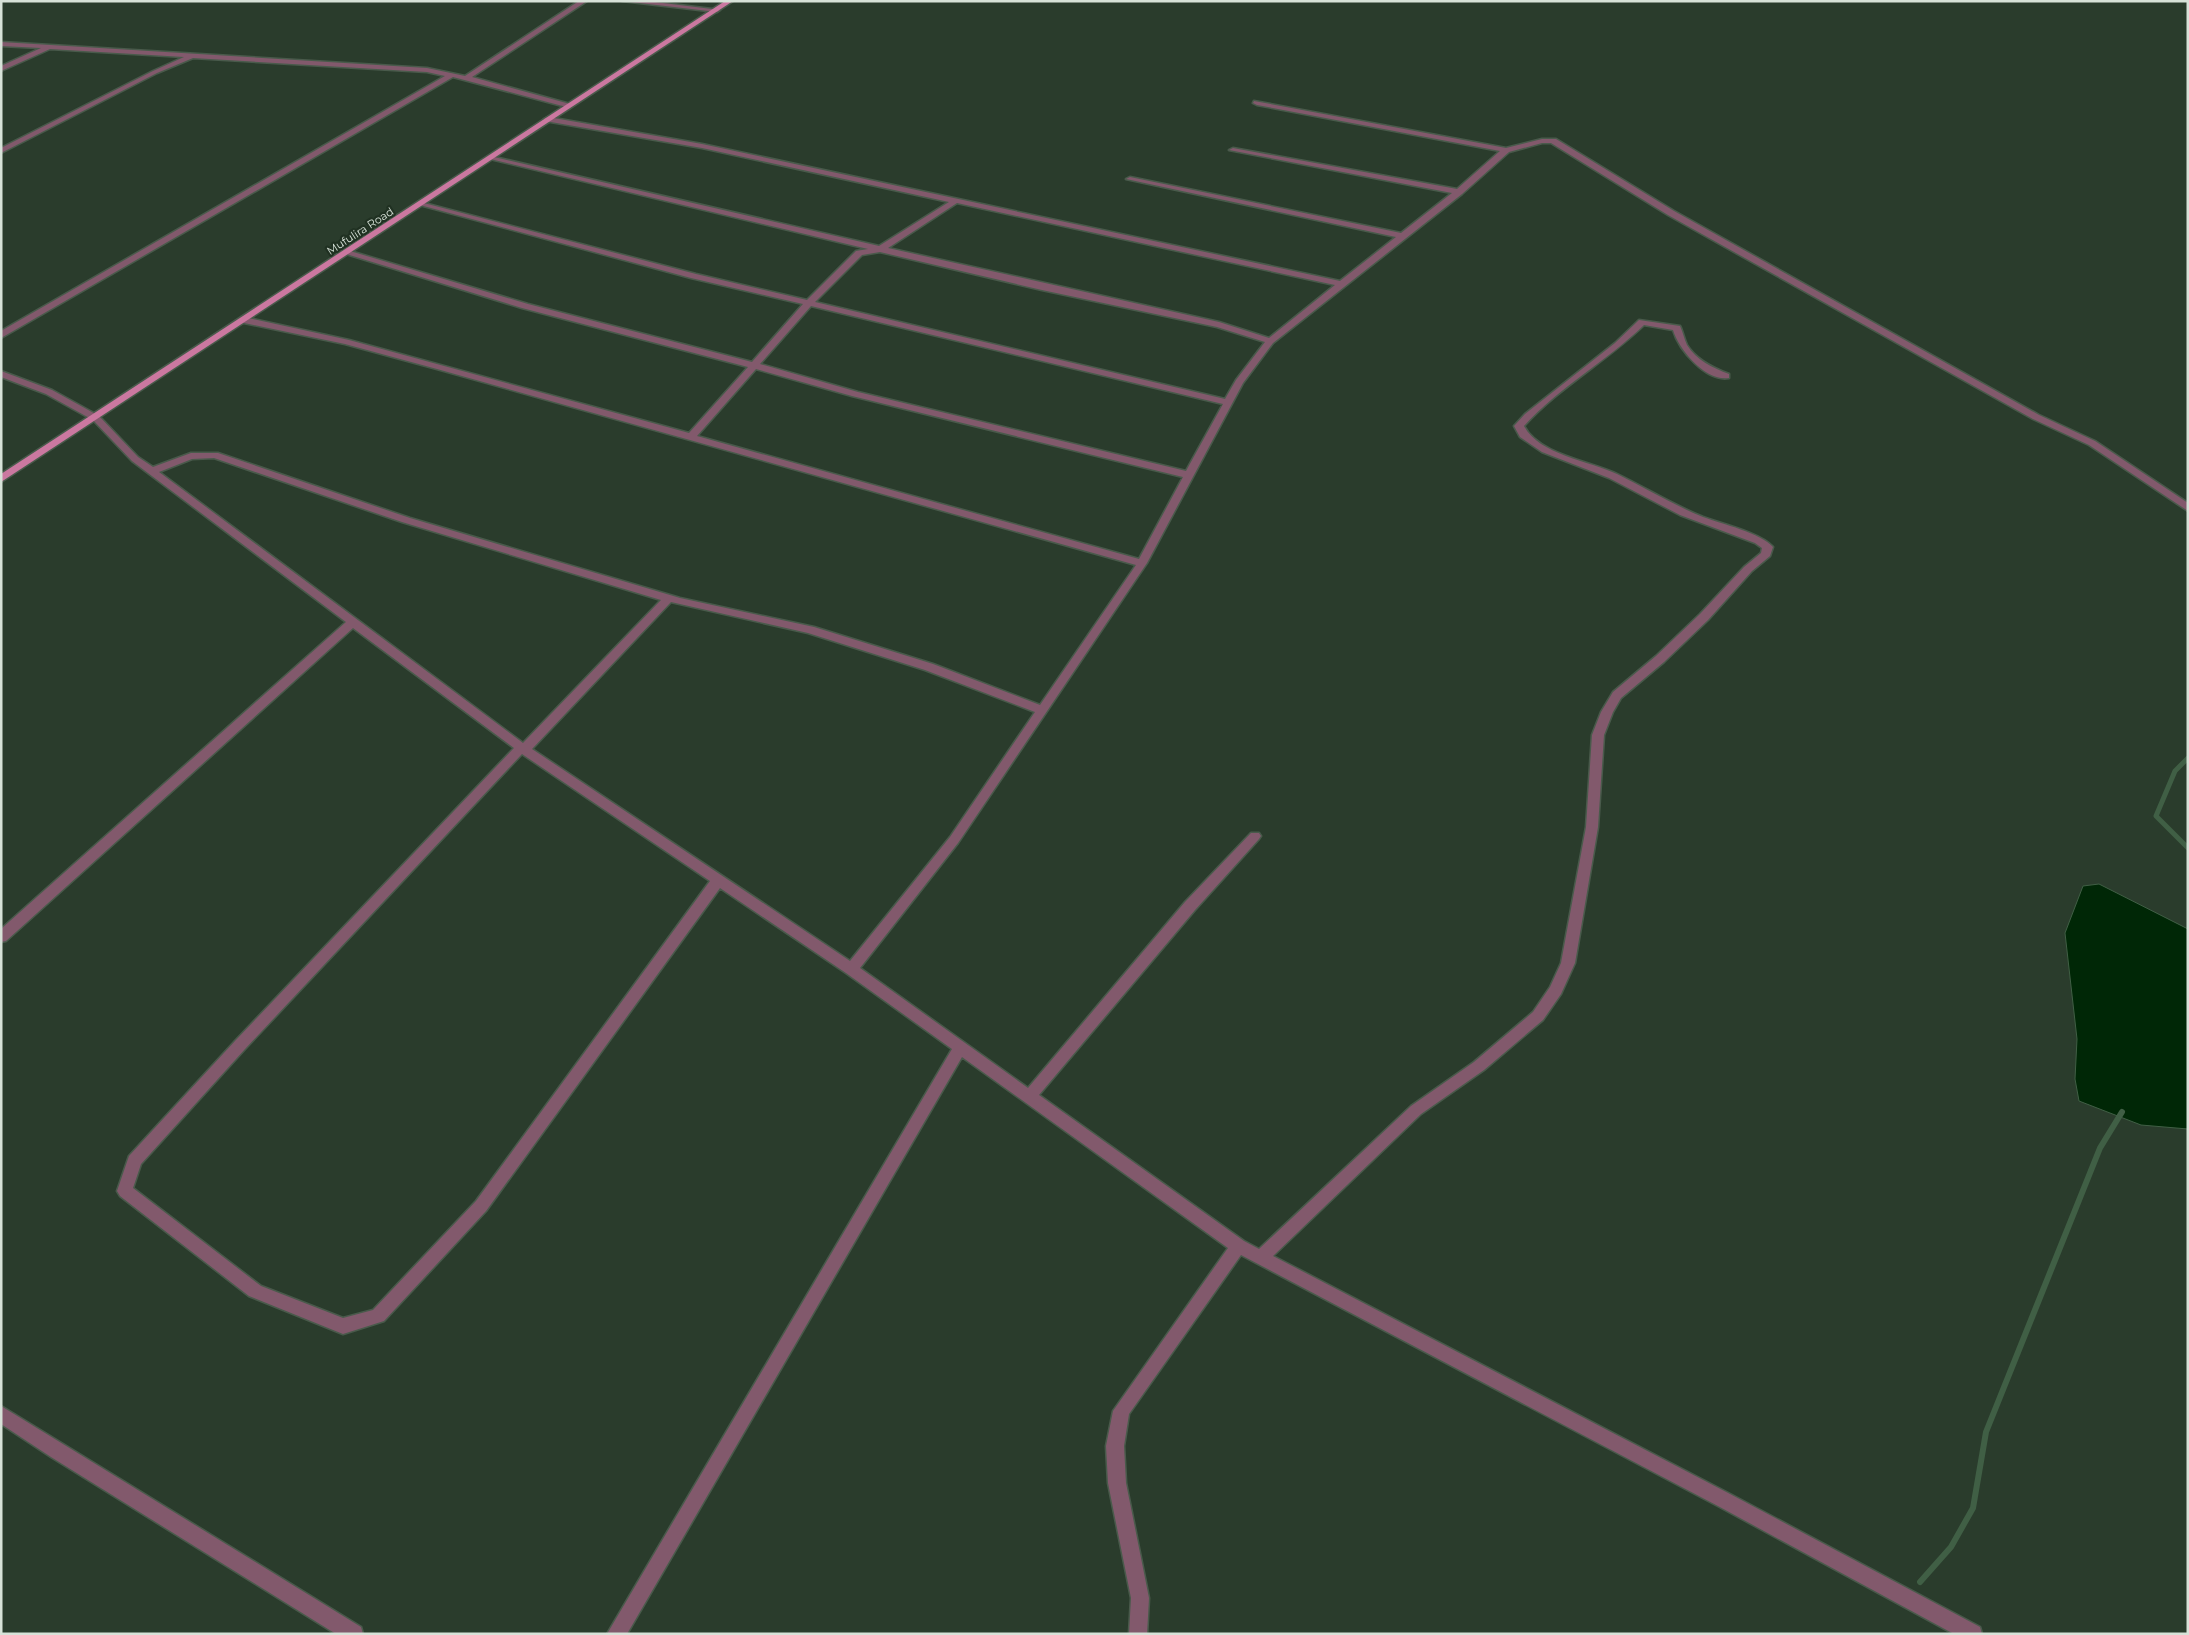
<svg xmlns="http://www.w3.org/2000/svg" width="2189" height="1635" viewBox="0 0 2189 1635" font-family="Montserrat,sans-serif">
  <rect width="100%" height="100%" fill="#2a3c2c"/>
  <!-- water -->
  <path fill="#002706" stroke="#405f45" d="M2099,884L2188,929V1129L2141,1125L2079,1101L2075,1079L2077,1039L2065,933L2083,886Z"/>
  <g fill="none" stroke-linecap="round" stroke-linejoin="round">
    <!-- stream-far1 -->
    <path stroke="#405f45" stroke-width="5" d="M2188,758L2175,771L2156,816L2188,848"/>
    <!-- stream -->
    <path stroke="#405f45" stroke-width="6" d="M1920,1582L1951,1547L1973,1508L1986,1432L2100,1148L2122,1112"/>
    <!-- minor casing -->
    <g stroke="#495a4b" stroke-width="3">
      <g id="minor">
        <path d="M579,1H587L472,77L570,104V108L453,77L1,338V331L445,76L427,72L193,58L157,73L1,153V148L153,71L184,57L50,49L1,71V66L41,48L1,46V42L427,68L465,76Z"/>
        <path d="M622,1H647L720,10L717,12Z"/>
        <path d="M1254,101L1506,148L1542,139H1556L1674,211L2039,415L2095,441L2188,503V511L2089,445L2033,419L1668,215L1551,143H1542L1509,152L1462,194L1273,343L1243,383L1147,563L958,843L860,968L1028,1088L1185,902L1251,833H1259L1261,836L1259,839L1195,910L1039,1095L1244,1241L1259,1249L1411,1106L1474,1062L1533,1012L1550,987L1561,963L1586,827L1592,735L1601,712L1613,692L1656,656L1700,614L1744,567L1761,553L1762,548L1755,543L1680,515L1609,478L1542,452L1520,437L1514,426L1525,414L1615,343L1639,320L1680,326C1683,332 1684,339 1687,345C1696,360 1713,368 1729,374V378C1706,382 1679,350 1673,330L1644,325C1607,361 1558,388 1524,426C1539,455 1590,461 1617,474C1646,488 1673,505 1703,517C1722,524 1761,533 1773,547L1770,556L1752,571L1708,620L1664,662L1621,698L1613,712L1604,735L1598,827L1575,963L1561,994L1543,1020L1484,1070L1421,1114L1273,1256L1730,1494L1980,1627L1982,1634H1954L1718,1506L1241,1255L1129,1414L1124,1446L1126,1483L1149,1598L1147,1634H1129L1131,1598L1108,1483L1106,1446L1113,1411L1228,1248L962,1057L627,1634H607L952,1049L846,973L720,888L486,1211L384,1321L343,1334L249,1296L120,1196L117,1191L129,1156L235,1041L514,748L353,628L6,941L1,942V929L346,622L132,461L93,420L46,394L1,377V371L52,390L99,416L138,457L153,467L191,453H218L410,518L680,598L814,627L933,664L1040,705L1136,565L437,369L345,344L244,323L240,320L244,317L349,340L689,433L748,367L522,308L343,253L350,251L528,304L752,362L803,304L691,278L416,204L420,202L696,274L807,300L856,251L868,249L486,158L490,156L879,246L949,202L702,148L545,121L544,119L548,117L702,144L1340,281L1396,237L1126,179L1130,177L1401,233L1452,193L1229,150L1233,148L1457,189L1500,151L1257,105L1253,103ZM957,203L1335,285L1269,338L1219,322L888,248ZM880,252L1042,290L1217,327L1265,342L1236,380L1225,399L815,302L862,255ZM811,306L1223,404L1186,471L858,392L760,364ZM756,369L852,396L1183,477L1139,559L697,436ZM214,458L402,522L661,600L523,743L159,472L192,459ZM671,602L808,633L925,670L1035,712L950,837L850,961L532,749ZM522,754L710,881L476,1201L373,1310L343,1318L261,1286L133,1188L141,1164L245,1049Z"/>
        <path d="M1,1406L361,1627L363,1634H336L51,1457L1,1424Z"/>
      </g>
    </g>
    <!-- major casing -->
    <g stroke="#495a4b" stroke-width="3">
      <path id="major" d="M725,1H733L1,482V474Z"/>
    </g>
    <!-- minor -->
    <use href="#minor" fill="#82596c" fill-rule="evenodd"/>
    <!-- major -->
    <use href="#major" fill="#cb78a0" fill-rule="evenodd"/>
  </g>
  <g text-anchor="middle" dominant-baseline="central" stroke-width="4.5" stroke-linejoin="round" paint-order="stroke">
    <!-- far-street labels -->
    <g font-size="11" fill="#d7e2d8" stroke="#203122">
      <text transform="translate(360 231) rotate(-33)">Mufulira Road</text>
    </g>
  </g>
  <!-- border -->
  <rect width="2189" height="1635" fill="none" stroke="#d7e2d8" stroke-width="5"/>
</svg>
